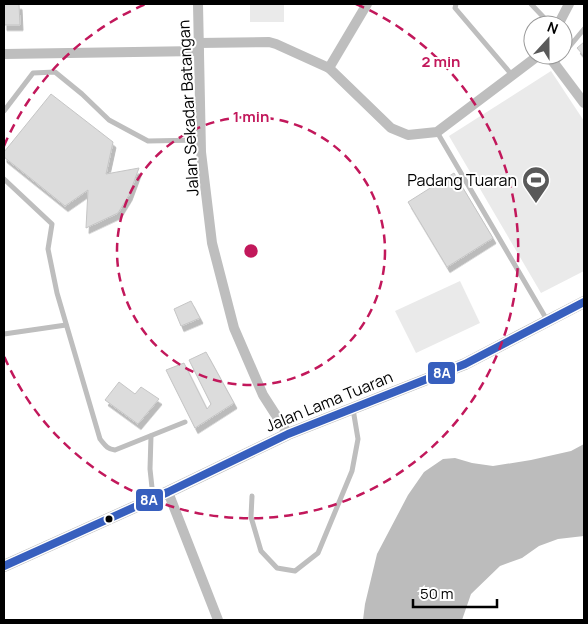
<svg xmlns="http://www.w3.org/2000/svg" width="588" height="624" viewBox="0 0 588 624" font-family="Manrope,sans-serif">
  <defs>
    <filter id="shadow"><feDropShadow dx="3" dy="5.5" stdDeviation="0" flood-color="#0004"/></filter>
  </defs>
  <rect width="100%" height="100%" fill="#fff"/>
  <!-- green -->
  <g fill="#eaeaea">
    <rect x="250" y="4" width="34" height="18"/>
    <path d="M551,71L584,121V271L541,293L449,136Z"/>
    <path d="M460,281L480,323L416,353L395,311Z"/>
  </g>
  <!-- water -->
  <path fill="#bcbcbc" d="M584,444V536L558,539L539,546L522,558L500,566L471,594L462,620H363L365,604L377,554L408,495L424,472L443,459L455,458L472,463L493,466L531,460L571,451Z"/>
  <!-- building -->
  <g fill="#dcdcdc" stroke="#c5c5c5" filter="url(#shadow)">
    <path d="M4,4H19L20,25H4Z"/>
    <path d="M584,42V56L577,48Z"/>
    <path d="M51,94L113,142L106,174L139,168L129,195L118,213L86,228L88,190L65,206L4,157V152Z"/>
    <path d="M454,173L493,238L447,267L408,202Z"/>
    <path d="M191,301L200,318L181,326L174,309Z"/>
    <path d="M206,352L234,403L195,428L166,370L184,363L207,409L211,404L189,360Z"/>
    <path d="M119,382L135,394L141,387L159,399L138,424L105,400Z"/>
  </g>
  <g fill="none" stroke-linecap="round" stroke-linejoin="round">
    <!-- service -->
    <g stroke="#bebebe" stroke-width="5">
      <path d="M456,4L455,8L512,75"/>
      <path d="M531,4L551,25"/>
      <path d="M555,64L584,29"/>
      <path d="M4,111L33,73L55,72L82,94L109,120L148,141L201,140"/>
      <path d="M437,132L547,320"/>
      <path d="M4,179L52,224L48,249L57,293L100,439C105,445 107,449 115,450L185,422"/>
      <path d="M4,334L66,325"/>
      <path d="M151,436L150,469L153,497"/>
      <path d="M252,496L251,517L261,551L277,568L295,571L318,553L352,471L358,439L353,409"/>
    </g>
    <!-- minor -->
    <g stroke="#bebebe" stroke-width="10">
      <path d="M198,4L201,152L212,243L234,328L263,395L288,434"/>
      <path d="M558,25L569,4"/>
      <path d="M198,43L269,42L276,44L329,68L391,128L408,135L437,132L539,55"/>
      <path d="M4,54L199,51"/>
      <path d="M548,55L584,103"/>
      <path d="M329,68L367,4"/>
      <path d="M168,492L218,620"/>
    </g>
    <!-- tertiary -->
    <path stroke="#bebebe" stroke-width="12" d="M4,566L168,492L288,434L465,364L584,302"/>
    <!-- bus-1 casing -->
    <g stroke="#fff" stroke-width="11">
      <path id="bus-1" d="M4,566L168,492L288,434L465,364L584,302"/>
    </g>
    <!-- bus-1 -->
    <use href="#bus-1" stroke="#375fbe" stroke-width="8"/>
  </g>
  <!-- distance rings -->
  <g fill="none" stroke="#c2185b" stroke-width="2.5" stroke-dasharray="9 6">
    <circle cx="251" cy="251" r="134"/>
    <path d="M4 146A268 268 0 0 1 146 4M356 4A268 268 0 1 1 4 356"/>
  </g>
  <!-- icons -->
  <defs>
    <g id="stadium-pin" transform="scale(1.4375)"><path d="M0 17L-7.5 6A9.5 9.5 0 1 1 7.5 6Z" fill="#595959" stroke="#fff"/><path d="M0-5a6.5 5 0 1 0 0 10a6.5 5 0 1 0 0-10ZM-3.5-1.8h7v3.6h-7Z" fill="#fff"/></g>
  </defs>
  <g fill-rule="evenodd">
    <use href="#stadium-pin" x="536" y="180"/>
  </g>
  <!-- markers -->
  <circle fill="#000" stroke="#fff" stroke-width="2" cx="109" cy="519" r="4.5"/>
  <g text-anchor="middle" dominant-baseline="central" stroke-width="4" stroke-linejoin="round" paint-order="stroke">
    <!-- street labels -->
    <g font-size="16" fill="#000" stroke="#fff">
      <text transform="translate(188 108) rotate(-93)">Jalan Sekadar Batangan</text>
      <text transform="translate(329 401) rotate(-22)">Jalan Lama Tuaran</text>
    </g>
    <!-- poi labels -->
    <g font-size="16" fill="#000" stroke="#fff" text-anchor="end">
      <text x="517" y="180">Padang Tuaran</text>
    </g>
  </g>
  <circle cx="251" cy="251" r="8" fill="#c2185b" stroke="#fff" stroke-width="2.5"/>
  <g font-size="15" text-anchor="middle" font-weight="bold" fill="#c2185b" stroke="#fff" stroke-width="4" stroke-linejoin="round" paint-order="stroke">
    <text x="441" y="67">2 min</text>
    <text x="251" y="122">1 min</text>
  </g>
  <g stroke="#fff" stroke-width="2">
    <rect x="427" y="361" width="29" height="24" rx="5" fill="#375fbe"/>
    <rect x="135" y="488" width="29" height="24" rx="5" fill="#375fbe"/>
  </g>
  <g font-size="14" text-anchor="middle" font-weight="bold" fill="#fff">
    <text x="442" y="378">8A</text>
    <text x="149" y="505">8A</text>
  </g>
  <!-- border -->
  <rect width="588" height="624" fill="none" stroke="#000000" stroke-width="10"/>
  <!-- north arrow -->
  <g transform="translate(548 40) rotate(21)"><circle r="24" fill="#ffffff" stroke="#999999"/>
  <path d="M0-4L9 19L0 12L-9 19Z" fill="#595959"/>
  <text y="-8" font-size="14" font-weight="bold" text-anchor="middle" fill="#000000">N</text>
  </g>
  <!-- scale -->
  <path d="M413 599v8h84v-8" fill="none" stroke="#000000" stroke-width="2.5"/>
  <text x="420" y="599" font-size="15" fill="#000000" stroke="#ffffff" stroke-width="4" paint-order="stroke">50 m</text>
</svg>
